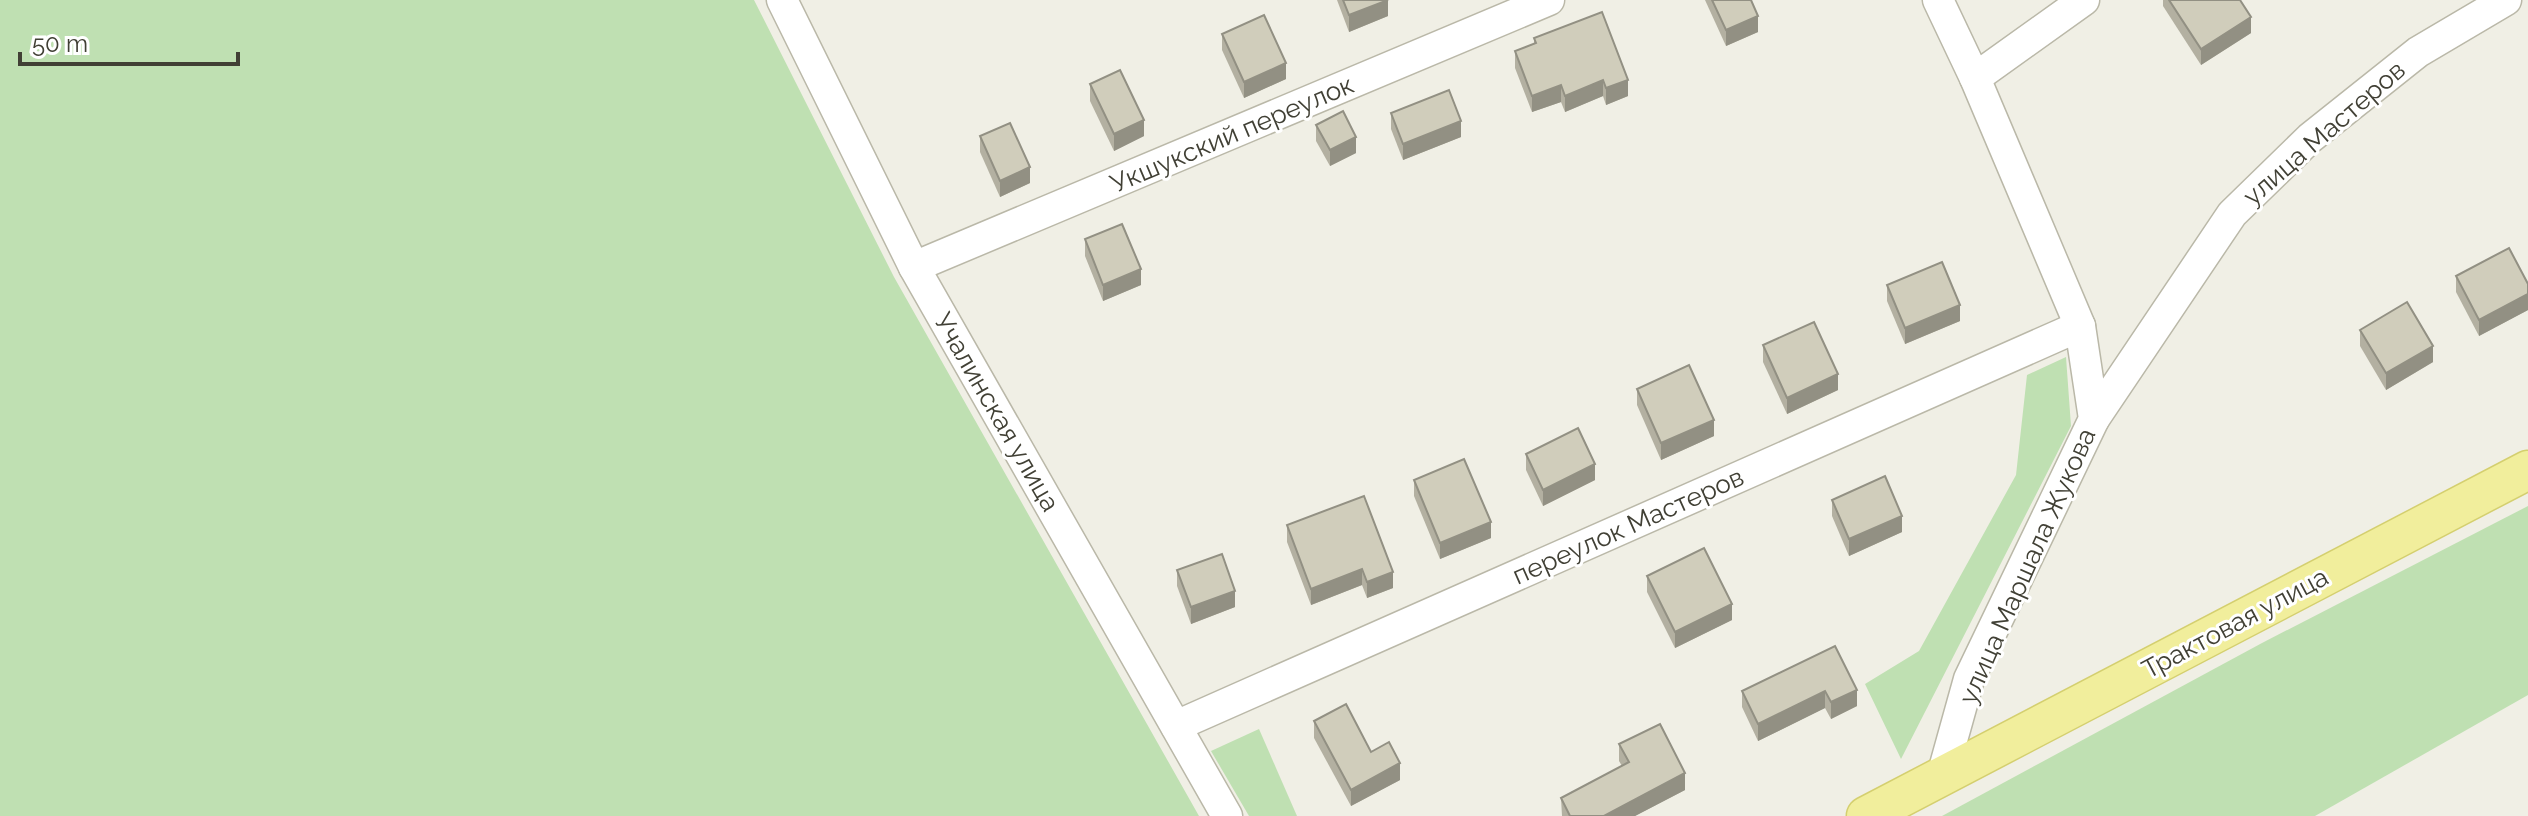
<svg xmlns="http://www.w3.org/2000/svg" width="2528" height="816" viewBox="0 0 2528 816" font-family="Raleway,sans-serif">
  <rect width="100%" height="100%" fill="#f0efe5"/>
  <!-- green -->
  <g fill="#bfe0b2">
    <path d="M0,0H754L894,277L1199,816H0Z"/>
    <path d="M2066,357L2071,426L1901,759L1865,684L1919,651L2016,475L2027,375Z"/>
    <path d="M2528,506V695L2315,816H1942L2262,643Z"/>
    <path d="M1259,729L1297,816H1249L1211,751Z"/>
  </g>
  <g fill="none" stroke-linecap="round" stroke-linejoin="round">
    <!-- minor casing -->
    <g stroke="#bab8a8" stroke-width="33">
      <g id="minor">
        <path d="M782,0L914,267L1227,816"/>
        <path d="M1938,0L1975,78L2080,326L2094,419L1969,679L1942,776"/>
        <path d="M1975,78L2084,0"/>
        <path d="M914,267L1549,0"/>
        <path d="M2094,419L2232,214L2310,138L2418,52L2506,0"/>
        <path d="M1176,726L2080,326"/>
      </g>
    </g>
    <!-- major casing -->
    <g stroke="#d4cf6f" stroke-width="41">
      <path id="major" d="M1866,816L2528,470"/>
    </g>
    <!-- minor -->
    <use href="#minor" stroke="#fff" stroke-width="30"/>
    <!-- major -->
    <use href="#major" stroke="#f1ee9c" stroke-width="38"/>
  </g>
  <!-- wall -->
  <g fill="#b3b0a1">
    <path d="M1337,0H1388V16L1349,32Z"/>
    <path d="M1705,0H1751L1758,32L1726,46Z"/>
    <path d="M2163,0H2240L2251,33L2201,65L2163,6Z"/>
    <path d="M1222,34L1286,79L1244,98L1222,50Z"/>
    <path d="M1534,38L1628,96L1606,105L1603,96L1565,112L1561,102L1532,112L1515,68V51L1534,44Z"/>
    <path d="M1090,84L1144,136L1114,151L1090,101Z"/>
    <path d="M1391,113L1461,137L1403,160L1391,129Z"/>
    <path d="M1316,125L1356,153L1330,166L1316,141Z"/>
    <path d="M980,136L1030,183L1000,197L980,152Z"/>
    <path d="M1085,239L1141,285L1103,301L1085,256Z"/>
    <path d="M2456,276L2528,284V310L2479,336L2456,292Z"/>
    <path d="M1887,285L1960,321L1905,344L1887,301Z"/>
    <path d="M2360,330L2433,362L2386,390L2360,346Z"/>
    <path d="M1763,345L1838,390L1787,414L1763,362Z"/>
    <path d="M1637,389L1714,436L1661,460L1637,405Z"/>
    <path d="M1526,454L1595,480L1543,506L1526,470Z"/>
    <path d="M1414,480L1491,538L1440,559L1414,496Z"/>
    <path d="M1832,500L1902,532L1849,556L1832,516Z"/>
    <path d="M1287,525L1393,588L1367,598L1362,585L1311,605L1287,542Z"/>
    <path d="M1177,570L1235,607L1191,624L1177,586Z"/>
    <path d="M1647,576L1732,620L1675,648L1647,592Z"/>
    <path d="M1835,646L1857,706L1831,719L1825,708L1758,741L1742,707V691Z"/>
    <path d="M1314,721L1371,752L1400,780L1351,806L1314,738Z"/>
    <path d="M1619,744L1685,790L1635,816H1562L1561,798L1622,766L1619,761Z"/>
  </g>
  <!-- shaded-wall -->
  <g fill="#929083">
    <path d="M1388,0V16L1349,32V15Z"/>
    <path d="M1758,16V32L1726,46V30Z"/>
    <path d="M2251,17V33L2201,65V49Z"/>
    <path d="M1286,63V79L1244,98V82Z"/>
    <path d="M1603,80V96L1565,112V96Z"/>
    <path d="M1628,80V96L1606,105V88Z"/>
    <path d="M1561,85V102L1532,112V96Z"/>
    <path d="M1144,120V136L1114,151V134Z"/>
    <path d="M1461,121V137L1403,160V144Z"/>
    <path d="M1356,137V153L1330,166V150Z"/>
    <path d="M1030,167V183L1000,197V181Z"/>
    <path d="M1141,269V285L1103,301V285Z"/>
    <path d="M2528,294V310L2479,336V320Z"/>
    <path d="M1960,305V321L1905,344V328Z"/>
    <path d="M2433,346V362L2386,390V373Z"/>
    <path d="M1838,374V390L1787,414V398Z"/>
    <path d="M1714,420V436L1661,460V443Z"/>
    <path d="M1595,464V480L1543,506V490Z"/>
    <path d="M1902,516V532L1849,556V539Z"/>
    <path d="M1491,522V538L1440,559V543Z"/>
    <path d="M1362,569V585L1311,605V589Z"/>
    <path d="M1393,572V588L1367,598V582Z"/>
    <path d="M1235,591V607L1191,624V607Z"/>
    <path d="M1732,604V620L1675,648V632Z"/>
    <path d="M1857,690V706L1831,719V702Z"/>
    <path d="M1825,691V708L1758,741V724Z"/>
    <path d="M1400,763V780L1351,806V790Z"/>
    <path d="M1685,773V790L1635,816H1604Z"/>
  </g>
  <!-- building -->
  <g fill="#d0cdbb" stroke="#929083" stroke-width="2">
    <path d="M1343,0H1388L1349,15Z"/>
    <path d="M1712,0H1751L1758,16L1726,30Z"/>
    <path d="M2169,0H2240L2251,17L2201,49Z"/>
    <path d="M1602,12L1628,80L1606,88L1603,80L1565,96L1561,85L1532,96L1515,51L1536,43L1534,38Z"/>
    <path d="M1264,15L1286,63L1244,82L1222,34Z"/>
    <path d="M1120,70L1144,120L1114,134L1090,84Z"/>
    <path d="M1449,90L1461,121L1403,144L1391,113Z"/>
    <path d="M1343,111L1356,137L1330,150L1316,125Z"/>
    <path d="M1010,123L1030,167L1000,181L980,136Z"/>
    <path d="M1122,224L1141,269L1103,285L1085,239Z"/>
    <path d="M2509,248L2528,284V294L2479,320L2456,276Z"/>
    <path d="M1942,262L1960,305L1905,328L1887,285Z"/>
    <path d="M2407,302L2433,346L2386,373L2360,330Z"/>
    <path d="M1814,322L1838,374L1787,398L1763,345Z"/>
    <path d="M1689,365L1714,420L1661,443L1637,389Z"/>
    <path d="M1578,428L1595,464L1543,490L1526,454Z"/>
    <path d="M1464,459L1491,522L1440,543L1414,480Z"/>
    <path d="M1885,476L1902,516L1849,539L1832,500Z"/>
    <path d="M1364,496L1393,572L1367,582L1362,569L1311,589L1287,525Z"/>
    <path d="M1704,548L1732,604L1675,632L1647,576Z"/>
    <path d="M1222,554L1235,591L1191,607L1177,570Z"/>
    <path d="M1835,646L1857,690L1831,702L1825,691L1758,724L1742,691Z"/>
    <path d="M1346,704L1371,752L1389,742L1400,763L1351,790L1314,721Z"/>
    <path d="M1660,724L1685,773L1604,816H1570L1561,798L1629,762L1619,744Z"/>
  </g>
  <g text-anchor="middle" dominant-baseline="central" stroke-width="6" stroke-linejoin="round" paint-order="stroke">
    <!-- street labels -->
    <g font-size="26" fill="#414035" stroke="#fff">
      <text transform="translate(2324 133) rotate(-41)">улица Мастеров</text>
      <text transform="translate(1232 134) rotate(-23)">Укшукский переулок</text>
      <text transform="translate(997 412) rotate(60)">Учалинская улица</text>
      <text transform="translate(1628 526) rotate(-24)">переулок Мастеров</text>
      <text transform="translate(2027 566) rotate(-66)">улица Маршала Жукова</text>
      <text transform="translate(2235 623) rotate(-28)">Трактовая улица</text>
    </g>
  </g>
  <!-- scale -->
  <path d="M20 52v12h218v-12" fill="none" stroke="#414035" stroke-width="4"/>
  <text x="32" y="52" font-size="24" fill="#414035" stroke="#ffffff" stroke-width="6" paint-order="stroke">50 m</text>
</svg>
